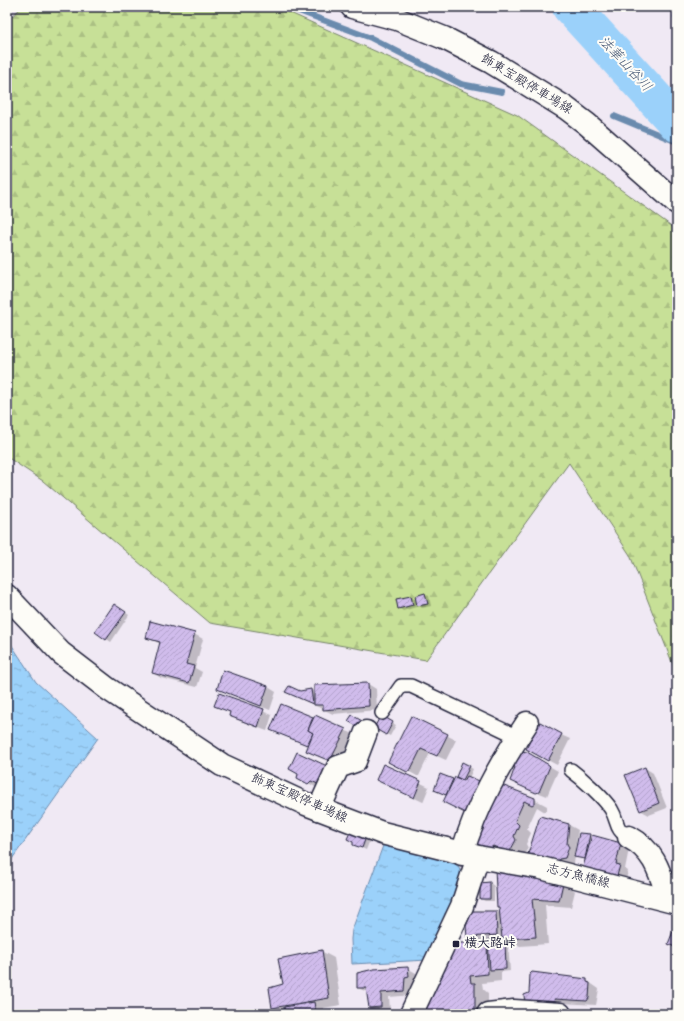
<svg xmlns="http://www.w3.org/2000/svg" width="684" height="1021" viewBox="0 0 684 1021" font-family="'Gochi Hand','Klee One',sans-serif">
  <defs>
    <pattern id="forest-firs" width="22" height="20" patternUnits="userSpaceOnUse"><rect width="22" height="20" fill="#c7e097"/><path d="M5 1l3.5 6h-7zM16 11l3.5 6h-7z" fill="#abc083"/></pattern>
    <pattern id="water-ripples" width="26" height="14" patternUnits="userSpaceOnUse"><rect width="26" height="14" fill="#9bd1fa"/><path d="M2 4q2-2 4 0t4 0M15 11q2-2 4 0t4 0" fill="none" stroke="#85b3d7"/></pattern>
    <pattern id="building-hatch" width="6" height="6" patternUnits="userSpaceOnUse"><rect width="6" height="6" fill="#d0bcec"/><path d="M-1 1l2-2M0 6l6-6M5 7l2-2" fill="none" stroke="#b2a1cb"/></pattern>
  </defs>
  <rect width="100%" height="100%" fill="#f0e9f4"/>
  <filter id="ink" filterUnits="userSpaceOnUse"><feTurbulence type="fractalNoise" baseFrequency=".025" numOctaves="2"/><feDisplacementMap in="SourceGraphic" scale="8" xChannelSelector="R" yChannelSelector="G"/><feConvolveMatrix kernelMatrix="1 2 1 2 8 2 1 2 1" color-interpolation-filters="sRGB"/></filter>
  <g filter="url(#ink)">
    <!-- forest -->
    <path fill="url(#forest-firs)" stroke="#748169" d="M22,7H277L517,115L677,230V675L630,555L569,463L426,660L210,623L43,481L7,457V21Z"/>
    <!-- water -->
    <g fill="url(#water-ripples)" stroke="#6b8bae">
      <path d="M7,638L36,682L98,738L7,866Z"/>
      <path d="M384,843L452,862L459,867L463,885L428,960L352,964L351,939L352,930Z"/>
    </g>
    <!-- shadow -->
    <g fill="#0003">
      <path d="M425,594L429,596L431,606L422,608L418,605Z"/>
      <path d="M411,597L416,600V607L403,611L399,608Z"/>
      <path d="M119,608L129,615L111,642L97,632Z"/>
      <path d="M194,634L203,639L195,668L202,672L197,687L161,678L153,673L161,644L147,638Z"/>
      <path d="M224,672L268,687L276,692L270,710L218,689Z"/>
      <path d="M368,684L376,689L377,710L333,714L290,694L311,690L314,691L313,687Z"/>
      <path d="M220,694L272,715L267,731L238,720L230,715L231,713L216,705Z"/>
      <path d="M381,717L396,725L390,736L375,728Z"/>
      <path d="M313,718L354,734L338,765L307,750L309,746L272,729Z"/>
      <path d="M412,718L456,740L446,760L430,753L419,776H417L390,761Z"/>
      <path d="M561,735L570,739L557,765L536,754Z"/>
      <path d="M526,753L558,771L547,796L520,785Z"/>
      <path d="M462,763L473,769L469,778L475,818L444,802L447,795L439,792L441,775L454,781L467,783L468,782L461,779Z"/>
      <path d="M384,765L429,787L423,802L377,780Z"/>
      <path d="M326,767L317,788L298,777Z"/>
      <path d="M645,768L653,773L667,808L649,815L640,810Z"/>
      <path d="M499,786L534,799L547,806V810L545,812L537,807L527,829L531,833L526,844L528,848L521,860L488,852Z"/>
      <path d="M541,817L569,825L578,830L575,849L590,835L621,844L629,849L625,869L628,871L626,880L592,871L584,866L586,860L575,857L574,863L568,864L539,860Z"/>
      <path d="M351,832L370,840L366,850L354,844Z"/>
      <path d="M562,882L575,891L571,907L545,905L548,944L520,946L505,938L502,940L508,943L510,971L501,972V981L482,983L483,989L488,993V1014H425L455,944H487L490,945V941H477L468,936L472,912L496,911L501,914L500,908L498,907Z"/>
      <path d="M490,883L494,886V901H485L481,899Z"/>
      <path d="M321,951L334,958L341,1005L323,1008L324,1014H285L273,1007L284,985Z"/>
      <path d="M407,968L416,973L417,981L413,982V995L389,997L390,1011L378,1013L370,1008L367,992L358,988Z"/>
      <path d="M586,980L599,989L596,1005L562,1003L563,1007L530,994Z"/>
    </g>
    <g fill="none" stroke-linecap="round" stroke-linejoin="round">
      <!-- stream -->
      <g stroke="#6b8bae" stroke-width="6">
        <path d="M288,7L371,38L461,84L502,92"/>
        <path d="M676,17H677"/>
        <path d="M614,116L677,142"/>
      </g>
      <!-- river -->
      <path stroke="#9bd1fa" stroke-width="38" d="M571,7L677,123"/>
    </g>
    <!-- building -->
    <g fill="url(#building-hatch)" stroke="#22223b">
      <path d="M425,593L428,604L417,606L415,596Z"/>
      <path d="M411,596L413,605L398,609L396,599Z"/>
      <path d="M114,604L126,612L106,640L95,632Z"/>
      <path d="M150,621L195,633L186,664L194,666L189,683L152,673L160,642L146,638Z"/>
      <path d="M223,670L268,686L261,706L217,689Z"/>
      <path d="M368,683L369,706L323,710V705H314V685Z"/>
      <path d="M289,686L300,691L311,689L313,704L285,692Z"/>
      <path d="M219,693L264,709L258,727L229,716L230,712L214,706Z"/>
      <path d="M281,704L313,717L308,730L313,733L307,745L270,730Z"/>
      <path d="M315,715L346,729L330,761L306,751L313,733L308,730Z"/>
      <path d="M352,715L362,721L358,727L348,721Z"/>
      <path d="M381,715L393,722L386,735L374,728Z"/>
      <path d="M411,716L448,734L437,756L421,749L410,771L407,772L388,762Z"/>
      <path d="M540,722L562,734L548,761L526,749Z"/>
      <path d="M517,750L527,752L549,765L550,766L539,792L536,793L510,781L515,767L510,763Z"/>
      <path d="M297,752L327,766L318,784L311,781L308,784L297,778L298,774L289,769Z"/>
      <path d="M462,762L470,766L463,780L456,777Z"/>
      <path d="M383,764L421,781L414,798L376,780Z"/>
      <path d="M645,767L659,803L640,811L625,775Z"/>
      <path d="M440,774L453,779L446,795L434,790Z"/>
      <path d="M467,776L482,782L467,814L443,802L455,777L464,781Z"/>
      <path d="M499,784L535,798V803L532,805L524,801L515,821L519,825L514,836L516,840L509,853L493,846L489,851L474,845Z"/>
      <path d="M540,816L569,824L567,844L569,847L565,858L559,859L558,862L530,856L528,854Z"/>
      <path d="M351,830L366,837L362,848L353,845V842L347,839Z"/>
      <path d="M579,833L590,834L585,859L574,857Z"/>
      <path d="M592,835L621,843L616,864L620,865L617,876L583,867Z"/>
      <path d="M495,869L563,883L559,901L532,899L536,937L506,939L502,938L499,907H497Z"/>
      <path d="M490,882V899H480V883Z"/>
      <path d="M472,911H496L497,935L467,937L466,926Z"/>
      <path d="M677,921V948L668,944Z"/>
      <path d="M500,938L505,940L506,969L490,970L488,940Z"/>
      <path d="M455,943H487L488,974L470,976L471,983H475V1010L453,1014H424Z"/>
      <path d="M322,950L329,998L272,1008L269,988L283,984L278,959Z"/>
      <path d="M408,967L409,976L405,977L404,991L381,993V1007L369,1008L366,988H357V973L374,969Z"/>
      <path d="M532,972L587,979V982L590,983L589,998L587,1001L554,999L555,1002L553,1004L525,1005L524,995L529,993L530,974Z"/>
      <path d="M314,1002L316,1014H285L284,1007Z"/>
    </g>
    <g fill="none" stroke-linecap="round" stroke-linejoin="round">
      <!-- service casing -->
      <g stroke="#22223b" stroke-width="16">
        <g id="service">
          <path d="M382,713L401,686H411L518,737"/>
          <path d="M571,770C583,779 603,797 611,809C619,822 614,829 629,837"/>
        </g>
      </g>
      <!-- minor casing -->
      <g stroke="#22223b" stroke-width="25">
        <g id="minor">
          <path d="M319,809L338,767L355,761L366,732"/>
          <path d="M629,837C655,851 660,873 669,900"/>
          <path d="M462,854C476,806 500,764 527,723"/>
          <path d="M488,1014L514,1011L560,1014"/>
        </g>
      </g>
      <!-- secondary casing -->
      <g stroke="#22223b" stroke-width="25">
        <g id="secondary">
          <path d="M352,7L397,19L444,38L491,62L566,108L587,124L677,203"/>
          <path d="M7,596L61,653L108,689L222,765L306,804L382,833L478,857L541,868L677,903"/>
          <path d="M411,1014L462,906L478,857"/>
        </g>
      </g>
      <!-- service -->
      <use href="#service" stroke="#fdfcf7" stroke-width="13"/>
      <!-- minor -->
      <use href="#minor" stroke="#fdfcf7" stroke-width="22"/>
      <!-- secondary -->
      <use href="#secondary" stroke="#fdfcf7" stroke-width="22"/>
    </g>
  </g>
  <!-- markers -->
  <rect fill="#22223b" stroke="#fdfcf7" stroke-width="1.5" x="452" y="940" width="8" height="8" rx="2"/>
  <g text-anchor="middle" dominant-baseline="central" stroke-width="4" stroke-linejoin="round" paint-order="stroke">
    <!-- street labels -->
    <g font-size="13" fill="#22223b" stroke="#fdfcf7">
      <text transform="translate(526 85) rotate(31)">飾東宝殿停車場線</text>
      <text transform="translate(299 799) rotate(24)">飾東宝殿停車場線</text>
      <text transform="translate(578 877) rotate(14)">志方魚橋線</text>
    </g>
    <!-- poi labels -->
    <g font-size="13" font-weight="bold" fill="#22223b" stroke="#fdfcf7" text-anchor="start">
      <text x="464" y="944">横大路峠</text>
    </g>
    <!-- water labels -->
    <g font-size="14" font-style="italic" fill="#465774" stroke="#fdfcf7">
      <text transform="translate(624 65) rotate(47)">法華山谷川</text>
    </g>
  </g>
  <!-- margin -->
  <rect width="684" height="1021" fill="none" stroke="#fdfcf7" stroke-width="24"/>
  <rect x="12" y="12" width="660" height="997" fill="none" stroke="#22223b" stroke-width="1.5" filter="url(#ink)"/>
</svg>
